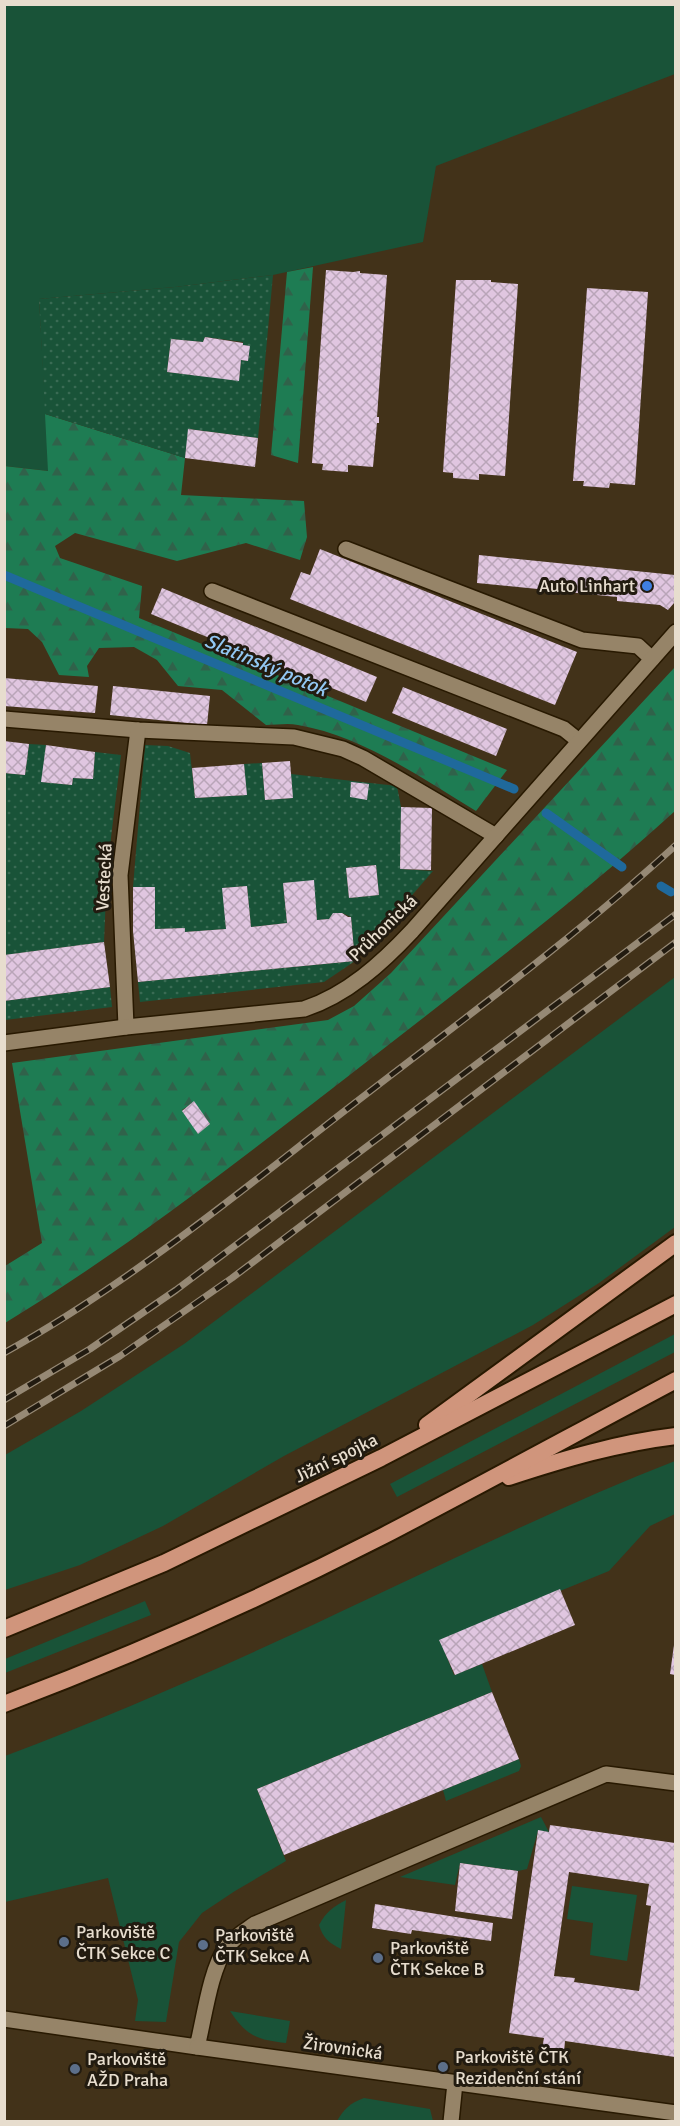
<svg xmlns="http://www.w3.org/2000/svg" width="680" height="2126" viewBox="0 0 680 2126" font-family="Signika,sans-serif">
  <defs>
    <pattern id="forest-firs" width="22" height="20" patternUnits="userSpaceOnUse" patternTransform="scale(1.5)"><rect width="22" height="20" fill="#1e7c53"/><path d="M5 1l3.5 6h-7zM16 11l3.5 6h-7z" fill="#30624a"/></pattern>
    <pattern id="garden-dots" width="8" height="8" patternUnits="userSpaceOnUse" patternTransform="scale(1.5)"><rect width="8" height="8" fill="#195338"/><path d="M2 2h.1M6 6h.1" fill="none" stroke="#3a6b54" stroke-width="1.8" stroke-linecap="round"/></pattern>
    <pattern id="building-cross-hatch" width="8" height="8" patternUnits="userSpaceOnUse" patternTransform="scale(1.5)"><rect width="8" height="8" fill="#e0c6e0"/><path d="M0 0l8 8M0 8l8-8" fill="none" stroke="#b9a5b8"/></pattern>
  </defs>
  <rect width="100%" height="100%" fill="#423219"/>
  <!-- grass -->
  <g fill="#195338">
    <path d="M5,5H675V74L436,166L423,242L273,275L175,287L39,299L49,471L5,466Z"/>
    <path d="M675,977V1227L599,1283L533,1325L284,1456L163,1526L80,1565L5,1590V1455L81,1411L184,1344Z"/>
    <path d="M675,1334V1352L397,1497L390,1484Z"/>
    <path d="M675,1461V1514L650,1526L609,1571L440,1640L454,1675L482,1664L492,1692L257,1789L286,1861L235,1891L202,1913L179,1942L166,2022L135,2021L138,2000L108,1878L5,1902V1756C129,1709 252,1654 372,1597C473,1550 572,1501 675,1461Z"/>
    <path d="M145,1601L151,1615L5,1673V1659Z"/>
    <path d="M519,1759L521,1766L519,1771L446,1801L443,1790Z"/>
    <path d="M541,1817L549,1832L538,1831L527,1869L518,1871L460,1863L455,1885L400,1877Z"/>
    <path d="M572,1886L637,1895L627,1961L590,1955L593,1923L567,1919Z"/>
    <path d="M346,1900L341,1949C329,1943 323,1938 319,1925C326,1912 333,1907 346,1900Z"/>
    <path d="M230,2011L290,2021L286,2043C258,2040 246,2036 230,2011Z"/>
    <path d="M364,2098L430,2109L433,2121H337C344,2109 350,2103 364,2098Z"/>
  </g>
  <!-- forest -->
  <g fill="url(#forest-firs)" fill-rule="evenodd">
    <path d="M313,267L298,463L271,455L287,272Z"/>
    <path d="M45,414L185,458L181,495L304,501L307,537L300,560L246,543L177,561L75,533L55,546L60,558L142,586L139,618L507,770L476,811C422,778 362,736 298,725C288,723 276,725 266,725L222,690L178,686L157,660L134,647L99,648L87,666L89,677L59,675L42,642L28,629L5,628L4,466L48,471Z"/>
    <path d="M675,667V811C572,905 461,988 351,1074C238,1161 127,1249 5,1323V1266L42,1243L12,1063L328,1020L354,1006L391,973ZM194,1102L210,1124L198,1133L182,1110Z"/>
  </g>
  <!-- garden -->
  <g fill="url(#garden-dots)" fill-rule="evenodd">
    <path d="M273,275L258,438L189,429L185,458L45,414L39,299L175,287ZM205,337L243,342V345L249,346L248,361L241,360L239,380L167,372L171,339L203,342Z"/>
    <path d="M29,744L46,745L42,782L72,785L73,778L93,779L95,752L121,755L107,871L104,942L5,955L4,773L25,775Z"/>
    <path d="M145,745L168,746L190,753L195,798L246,795L244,764L262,763L265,800L292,798L291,774L397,786L401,807L400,869L433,871L355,961L324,982L140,1002L138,982L355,961L351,917L342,913H334L329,919L317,920L313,881L283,883L287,923L251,927L247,886L223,888L226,929L185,932L184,928L155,929V887H133ZM376,865L379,895L349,898L346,868Z"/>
    <path d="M110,987L112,1007L5,1020L4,1001Z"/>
  </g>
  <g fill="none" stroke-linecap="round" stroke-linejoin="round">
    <!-- stream -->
    <g stroke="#1f699c" stroke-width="9">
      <path d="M4,575L514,789"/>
      <path d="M546,813L622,867"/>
      <path d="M661,886L671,892"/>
    </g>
  </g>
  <!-- building -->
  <g fill="url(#building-cross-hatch)" fill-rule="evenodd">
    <path d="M326,270L353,272L360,271V273L387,275L377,417H379V423H377L373,467L348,465V472L322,470L323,464L312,463Z"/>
    <path d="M456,280H491V282L518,284L505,476L479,474V480L453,478V473L443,472Z"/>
    <path d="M587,288L648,292L635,485L610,483L609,488L583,486L584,481H573Z"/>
    <path d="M205,337L243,343V345L250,346L248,361L241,360L239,381L167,372L171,339L203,342Z"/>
    <path d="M188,429L258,438L255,467L185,458Z"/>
    <path d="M320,549L577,652L555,705L290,599L301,572L310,575Z"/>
    <path d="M479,555L675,575L674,603L668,610L660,605L617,601V597L477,583Z"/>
    <path d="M162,588L377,677L366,702L151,614Z"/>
    <path d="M4,678L98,686L95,713L4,706Z"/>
    <path d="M113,686L210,696L207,725L110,715Z"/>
    <path d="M403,687L507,729L496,756L392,713Z"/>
    <path d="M4,741L29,744L25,775L4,773Z"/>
    <path d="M46,745L95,752L93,779L73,778L72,785L41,782Z"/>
    <path d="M290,761L293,798L265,800L262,763Z"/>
    <path d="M244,764L247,795L195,798L192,768Z"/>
    <path d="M351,782L369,784L367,800L350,797Z"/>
    <path d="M401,807L432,808L431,870L400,869Z"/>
    <path d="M376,865L379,895L349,898L346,868Z"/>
    <path d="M314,880L317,920L329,919L333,913H342L348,917H351L355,961L138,982L133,931V887H155V929L185,928V932L226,929L222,888L247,886L251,927L287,923L283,883Z"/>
    <path d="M104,942L110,987L4,1001V955Z"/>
    <path d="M194,1101L210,1124L198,1134L182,1111Z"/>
    <path d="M560,1589L575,1625L455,1675L439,1640Z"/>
    <path d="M674,1645L675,1646V1675L670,1674Z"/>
    <path d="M492,1692L519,1759L284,1855L257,1789Z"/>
    <path d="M550,1825L675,1843V2057L565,2041L564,2052L542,2048L544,2038L509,2033L538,1830L549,1832ZM569,1872L649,1884L646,1905L651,1906L639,1991L574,1982L575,1978L554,1976Z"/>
    <path d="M460,1863L518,1871L512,1919L455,1911Z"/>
    <path d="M375,1904L493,1923L491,1941L412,1930L411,1934L372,1928Z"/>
  </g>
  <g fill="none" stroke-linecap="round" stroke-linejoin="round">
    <!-- service casing -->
    <g stroke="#281901" stroke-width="18">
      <g id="service">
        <path d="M346,549L582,640L638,646L652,659"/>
        <path d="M212,591L564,729L579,741"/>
        <path d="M4,719L138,730L294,737L343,749L363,758L496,836"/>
        <path d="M4,2019L197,2047C204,2020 210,1970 226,1948C234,1937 245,1931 255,1924L606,1774L676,1783"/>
        <path d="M451,2122L455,2083"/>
      </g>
    </g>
    <!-- minor casing -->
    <g stroke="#281901" stroke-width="18">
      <g id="minor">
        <path d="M126,1027L120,875L138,730"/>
        <path d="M4,1043L126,1027L304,1009C347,995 382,963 412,931L676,632"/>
        <path d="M197,2047L676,2113"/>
      </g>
    </g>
    <!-- trunk casing -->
    <g stroke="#281901" stroke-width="20">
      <g id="trunk">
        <path d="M427,1425L676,1243"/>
        <path d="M509,1477C564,1459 618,1443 676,1436"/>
        <path d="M4,1629L164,1563L381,1458L676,1304"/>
        <path d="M4,1704C133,1655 260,1599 383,1536C481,1485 578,1432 676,1380"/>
      </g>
    </g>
    <!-- service -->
    <use href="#service" stroke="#968468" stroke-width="15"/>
    <!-- minor -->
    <use href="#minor" stroke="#968468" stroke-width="15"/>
    <!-- trunk -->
    <use href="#trunk" stroke="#d0957c" stroke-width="16"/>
    <!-- rail casing -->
    <g stroke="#968975" stroke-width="7">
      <g id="rail">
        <path d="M4,1353C127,1285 237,1194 347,1109C458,1023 572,940 676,845"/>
        <path d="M4,1400L90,1349L176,1290L676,914"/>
        <path d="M4,1426L120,1356L232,1278L676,942"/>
      </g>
    </g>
    <!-- rail -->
    <use href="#rail" stroke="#221b10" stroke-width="4.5" stroke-dasharray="14" stroke-linecap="butt"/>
  </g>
  <!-- markers -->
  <circle fill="#3f7fe0" stroke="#221b10" stroke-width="2" cx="647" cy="586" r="6"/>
  <g fill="#5c6f8a" stroke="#221b10" stroke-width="2">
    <circle cx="64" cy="1942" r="6"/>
    <circle cx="203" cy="1945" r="6"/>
    <circle cx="378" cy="1958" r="6"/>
    <circle cx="443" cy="2067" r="6"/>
    <circle cx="75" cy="2069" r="6"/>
  </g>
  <g text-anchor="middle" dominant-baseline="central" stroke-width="6" stroke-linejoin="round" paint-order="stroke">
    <!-- poi labels -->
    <g font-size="18" fill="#e7ddce" stroke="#221b10" text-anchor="start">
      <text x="635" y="586" text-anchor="end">Auto Linhart</text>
      <text x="76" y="1932">Parkoviště<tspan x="76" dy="21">ČTK Sekce C</tspan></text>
      <text x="215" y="1935">Parkoviště<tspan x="215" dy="21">ČTK Sekce A</tspan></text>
      <text x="390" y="1948">Parkoviště<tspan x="390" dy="21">ČTK Sekce B</tspan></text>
      <text x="455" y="2057">Parkoviště ČTK<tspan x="455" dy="21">Rezidenční stání</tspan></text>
      <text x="87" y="2059">Parkoviště<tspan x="87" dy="21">AŽD Praha</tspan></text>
    </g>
    <!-- street labels -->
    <g font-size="18" fill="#e7ddce" stroke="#221b10">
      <text transform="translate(104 877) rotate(-87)">Vestecká</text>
      <text transform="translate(383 928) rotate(-44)">Průhonická</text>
      <text transform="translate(336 1458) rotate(-26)">Jižní spojka</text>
      <text transform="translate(343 2048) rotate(8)">Žirovnická</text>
    </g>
    <!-- water labels -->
    <g font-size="20" font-style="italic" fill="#92c7f2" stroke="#221b10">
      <text transform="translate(266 665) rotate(23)">Slatinský potok</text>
    </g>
  </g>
  <!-- border -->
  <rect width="680" height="2126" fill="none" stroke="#e7ddce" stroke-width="12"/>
</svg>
